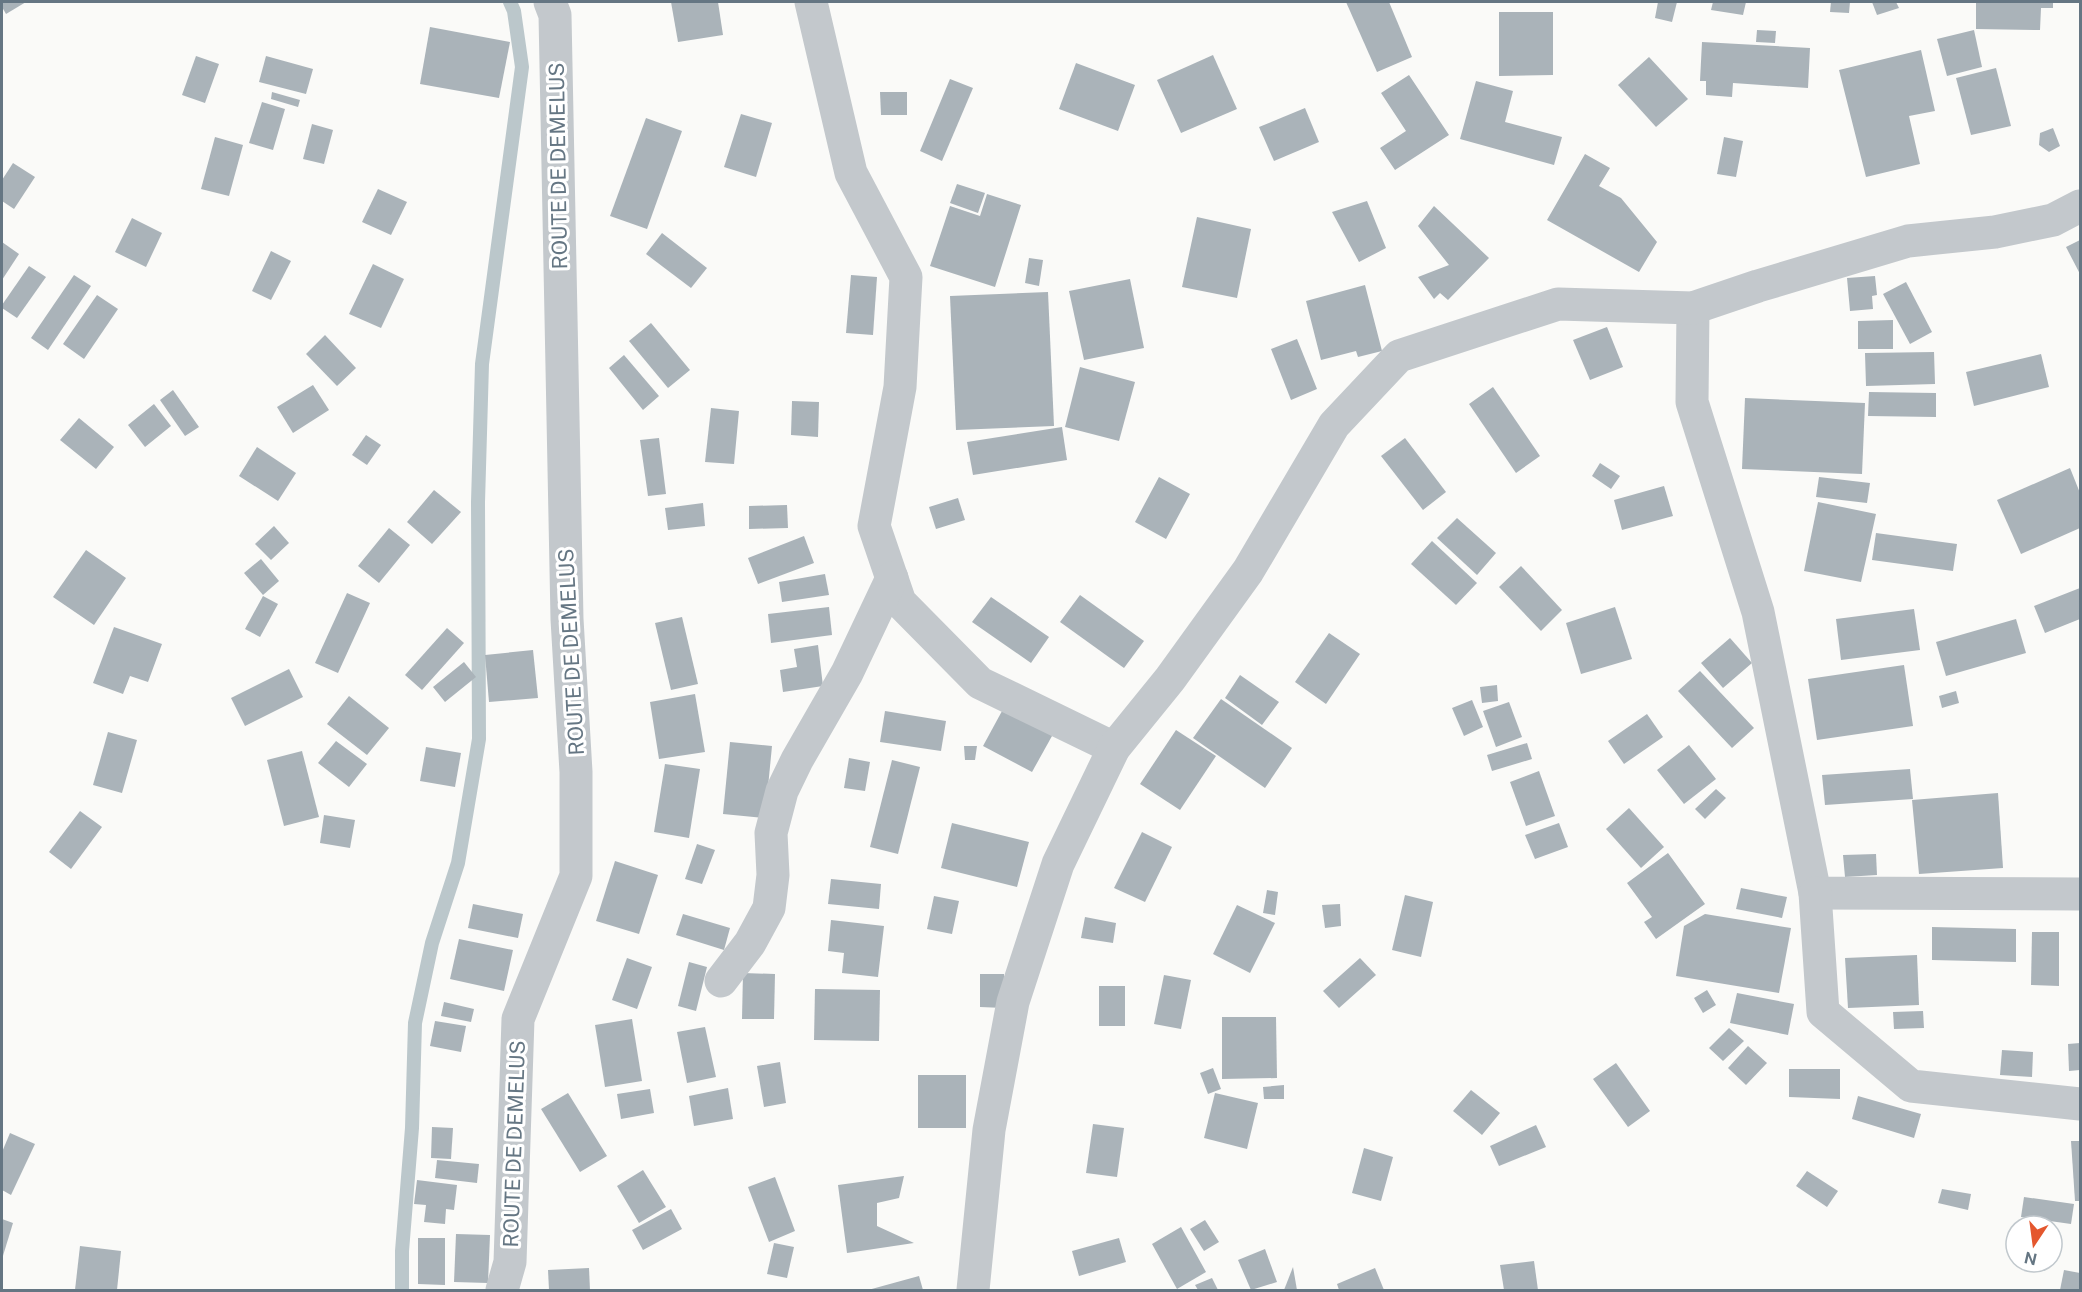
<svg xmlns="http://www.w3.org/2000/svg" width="2082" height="1292" viewBox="0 0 2082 1292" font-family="'Public Sans',sans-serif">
  <rect width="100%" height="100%" fill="#fafaf8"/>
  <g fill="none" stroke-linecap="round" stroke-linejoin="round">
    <!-- stream -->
    <path stroke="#bbc7cb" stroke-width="14" d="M402,1290V1251L412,1128L415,1023L432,943L458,863L479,739L478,502L482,364L522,67L514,11L510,2"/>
  </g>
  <!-- building -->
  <g fill="#aab3b9">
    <path d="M2,2H26L6,14L2,7Z"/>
    <path d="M671,2H718L723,35L678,42Z"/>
    <path d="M1346,2H1389L1412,57L1377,72Z"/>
    <path d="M1658,2H1677L1672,22L1655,18Z"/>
    <path d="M1713,2H1746L1743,15L1711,10Z"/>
    <path d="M1831,2H1850L1849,13L1830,12Z"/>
    <path d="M1872,2H1896L1899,8L1877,15Z"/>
    <path d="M1976,2H2053V8H2041L2040,30L1976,29Z"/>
    <path d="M1499,12H1553V75L1499,76Z"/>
    <path d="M430,27L510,42L499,98L420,84Z"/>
    <path d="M1757,30L1776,31L1775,43L1756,42Z"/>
    <path d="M1974,30L1982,67L1947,76L1937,39Z"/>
    <path d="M1702,42L1810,48L1808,88L1733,83L1732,97L1706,95V81H1700Z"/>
    <path d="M1921,50L1935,111L1909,116L1920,164L1866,177L1839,70Z"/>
    <path d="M1213,55L1237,109L1181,133L1157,80Z"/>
    <path d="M196,56L219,64L205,103L182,95Z"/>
    <path d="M266,56L313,69L306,94L259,82Z"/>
    <path d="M1649,57L1688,99L1656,127L1618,85Z"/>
    <path d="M1076,63L1135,85L1118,131L1059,109Z"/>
    <path d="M1996,68L2011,126L1971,135L1956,78Z"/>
    <path d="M1409,75L1449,135L1395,170L1380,148L1406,131L1381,93Z"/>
    <path d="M950,79L973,88L942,161L920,151Z"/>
    <path d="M1476,81L1513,91L1505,122L1562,137L1554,165L1460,139Z"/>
    <path d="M272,92L300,100L298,107L271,99Z"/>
    <path d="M880,92H907V115H881Z"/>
    <path d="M262,102L285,109L273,150L249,143Z"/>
    <path d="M1305,108L1319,142L1274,161L1259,127Z"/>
    <path d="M741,114L772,123L756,177L724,167Z"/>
    <path d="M646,118L682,131L647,229L610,216Z"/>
    <path d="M312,124L333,130L324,164L303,159Z"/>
    <path d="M2053,128L2060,146L2049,152L2039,145L2040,133Z"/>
    <path d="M215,137L243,145L229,196L201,189Z"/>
    <path d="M1724,137L1743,141L1736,177L1717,174Z"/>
    <path d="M1585,154L1610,168L1599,186L1621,198L1657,242L1639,272L1547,220Z"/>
    <path d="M13,163L35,177L14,209L2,201V180Z"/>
    <path d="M957,184L985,193L978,213L950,203Z"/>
    <path d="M378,189L407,202L391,235L362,222Z"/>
    <path d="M987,194L1021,205L995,287L930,266L950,206L980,216Z"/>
    <path d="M1367,201L1386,248L1359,262L1332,212Z"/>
    <path d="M1434,206L1489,258L1448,300L1440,293L1434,299L1418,277L1449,265L1418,226Z"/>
    <path d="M1197,217L1251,229L1237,298L1182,287Z"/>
    <path d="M132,218L162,233L146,267L115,252Z"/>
    <path d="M662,233L707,268L691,288L646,254Z"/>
    <path d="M2080,240V274L2066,247Z"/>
    <path d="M2,242L19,254L2,280Z"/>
    <path d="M271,251L291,261L271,300L252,291Z"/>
    <path d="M1029,258L1043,260L1039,286L1025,283Z"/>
    <path d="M373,264L404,279L381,328L349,314Z"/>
    <path d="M29,266L46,277L17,318L2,308V305Z"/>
    <path d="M74,275L91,286L48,350L31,338Z"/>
    <path d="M851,275L877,277L873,335L846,333Z"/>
    <path d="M1875,276L1877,295L1872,296L1873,309L1850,311L1847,278Z"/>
    <path d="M1130,279L1144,348L1084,360L1069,291Z"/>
    <path d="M1906,282L1932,332L1910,344L1883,294Z"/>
    <path d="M1365,285L1382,351L1358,357L1356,351L1321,360L1306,301Z"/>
    <path d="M1048,292L1054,426L956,430L950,296Z"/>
    <path d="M97,295L118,309L84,359L63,344Z"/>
    <path d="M1893,320V349H1858V321Z"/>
    <path d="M651,323L690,370L668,388L629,341Z"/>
    <path d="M1607,327L1623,367L1590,380L1573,340Z"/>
    <path d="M325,335L356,368L337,386L306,354Z"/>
    <path d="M1297,339L1317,389L1291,400L1271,349Z"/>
    <path d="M1934,352L1935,384L1866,386L1865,353Z"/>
    <path d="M2041,354L2049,387L1974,406L1966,372Z"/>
    <path d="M624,355L659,396L643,410L609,368Z"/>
    <path d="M1080,367L1135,382L1119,441L1065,427Z"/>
    <path d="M313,385L329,410L293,433L277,407Z"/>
    <path d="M1493,387L1540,456L1516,473L1469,404Z"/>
    <path d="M173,390L199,427L185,436L160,400Z"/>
    <path d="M1869,392L1936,393V417L1868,416Z"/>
    <path d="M1745,398L1865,403L1862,474L1742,469Z"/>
    <path d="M792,401L819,402L818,437L791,435Z"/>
    <path d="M154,404L171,426L145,447L128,425Z"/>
    <path d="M711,408L739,411L734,464L705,462Z"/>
    <path d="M79,418L114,447L96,469L60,440Z"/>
    <path d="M1062,427L1067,460L973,475L967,442Z"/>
    <path d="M366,435L381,445L367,465L352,455Z"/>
    <path d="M659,438L666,494L648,496L640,440Z"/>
    <path d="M1405,438L1446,492L1423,510L1381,456Z"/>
    <path d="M257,447L296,473L278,501L239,476Z"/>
    <path d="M1600,463L1620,476L1611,489L1592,476Z"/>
    <path d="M2070,468L2080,493V528L2021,554L1997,500Z"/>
    <path d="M1159,477L1190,494L1166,539L1135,522Z"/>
    <path d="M1819,477L1870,483L1867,503L1816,497Z"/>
    <path d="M1664,486L1673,516L1622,530L1614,500Z"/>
    <path d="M434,490L461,512L432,544L407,522Z"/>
    <path d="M958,498L965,520L936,529L929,507Z"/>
    <path d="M1818,502L1876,514L1861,582L1804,571Z"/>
    <path d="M703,503L705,526L668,530L665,508Z"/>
    <path d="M787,505L788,528L749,529V506Z"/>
    <path d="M1457,518L1496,553L1477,575L1437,538Z"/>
    <path d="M274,526L289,543L271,560L255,544Z"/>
    <path d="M389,528L410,545L379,583L358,566Z"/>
    <path d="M1876,533L1957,544L1953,571L1872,560Z"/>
    <path d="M804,536L814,563L758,584L748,558Z"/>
    <path d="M1432,541L1477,583L1456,605L1411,564Z"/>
    <path d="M86,550L126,578L94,625L53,597Z"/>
    <path d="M261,559L279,581L263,595L244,573Z"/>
    <path d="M1521,566L1562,610L1541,631L1499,587Z"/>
    <path d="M825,574L829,595L782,602L779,582Z"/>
    <path d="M2080,588V619L2045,633L2034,606Z"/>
    <path d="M347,593L370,603L338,673L315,663Z"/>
    <path d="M1080,595L1144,641L1124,668L1060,622Z"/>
    <path d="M263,596L278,604L260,637L245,629Z"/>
    <path d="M991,597L1049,637L1031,663L972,622Z"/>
    <path d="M829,607L832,635L771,643L768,614Z"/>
    <path d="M1615,607L1632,659L1581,674L1566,623Z"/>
    <path d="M1914,609L1920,650L1841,660L1836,619Z"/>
    <path d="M682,617L698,684L671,690L655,623Z"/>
    <path d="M2016,619L2026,653L1946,676L1936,642Z"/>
    <path d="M114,627L162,644L148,682L130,676L123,694L93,683Z"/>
    <path d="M447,628L464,643L422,690L405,675Z"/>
    <path d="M1329,633L1360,654L1326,704L1295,682Z"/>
    <path d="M1730,638L1752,663L1723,688L1701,663Z"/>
    <path d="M818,645L823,686L783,692L780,670L797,667L794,649Z"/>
    <path d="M533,650L538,698L489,702L485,655Z"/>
    <path d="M464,662L476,677L445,702L433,687Z"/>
    <path d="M1904,665L1913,726L1817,740L1808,679Z"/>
    <path d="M289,669L303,697L245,726L231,698Z"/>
    <path d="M1700,671L1754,728L1732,748L1678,691Z"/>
    <path d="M1240,675L1279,702L1262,725L1225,698Z"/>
    <path d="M1497,685L1498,701L1482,703L1480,687Z"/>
    <path d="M1956,691L1959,703L1942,708L1939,696Z"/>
    <path d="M695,694L705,752L659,759L650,702Z"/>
    <path d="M349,696L389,728L367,755L327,724Z"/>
    <path d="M1221,699L1292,748L1265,788L1193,738Z"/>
    <path d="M1008,700L1057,727L1032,772L983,746Z"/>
    <path d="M1472,700L1483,727L1464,736L1452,708Z"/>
    <path d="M1509,702L1522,737L1496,747L1483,711Z"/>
    <path d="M885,711L946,721L941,751L880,742Z"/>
    <path d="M1647,714L1663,737L1624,764L1608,741Z"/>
    <path d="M1176,730L1216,756L1180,810L1140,784Z"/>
    <path d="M108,732L137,740L122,793L93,785Z"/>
    <path d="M336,741L367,764L349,787L318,763Z"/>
    <path d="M730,742L772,746L765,818L723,814Z"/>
    <path d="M1527,743L1532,759L1492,771L1487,755Z"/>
    <path d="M1689,745L1716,779L1684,804L1657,770Z"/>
    <path d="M964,746H977L975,760H965Z"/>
    <path d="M426,747L461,753L455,787L420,781Z"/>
    <path d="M302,751L319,817L284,826L267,760Z"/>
    <path d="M849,758L870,762L865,791L844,788Z"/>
    <path d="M892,760L920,767L898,854L870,847Z"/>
    <path d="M665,764L700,769L689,838L654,832Z"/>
    <path d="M1910,769L1913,799L1825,805L1822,775Z"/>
    <path d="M1539,771L1555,816L1526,826L1510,782Z"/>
    <path d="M1716,789L1726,798L1705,819L1695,809Z"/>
    <path d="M1998,793L2003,868L1919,874L1912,800Z"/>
    <path d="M1629,808L1664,847L1641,868L1606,829Z"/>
    <path d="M80,811L102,827L71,869L49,852Z"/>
    <path d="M324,815L355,820L350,848L320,843Z"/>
    <path d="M952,823L1029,842L1017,887L941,868Z"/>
    <path d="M1559,823L1568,847L1535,859L1525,835Z"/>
    <path d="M1142,832L1172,847L1145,902L1114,888Z"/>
    <path d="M697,844L715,850L702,884L685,879Z"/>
    <path d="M1668,853L1705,904L1656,939L1644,922L1652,917L1627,883Z"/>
    <path d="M1876,854L1877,875L1845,877L1843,855Z"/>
    <path d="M615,861L658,875L639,934L596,921Z"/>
    <path d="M831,879L881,884L879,909L828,904Z"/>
    <path d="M1741,888L1787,897L1782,918L1736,909Z"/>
    <path d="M1267,890L1278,892L1275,915L1263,913Z"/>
    <path d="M1405,895L1433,902L1421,957L1392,950Z"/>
    <path d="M934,896L959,901L952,934L927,929Z"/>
    <path d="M473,904L523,914L518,938L468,928Z"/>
    <path d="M1340,904L1341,926L1325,928L1322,905Z"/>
    <path d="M1237,905L1275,923L1250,973L1213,954Z"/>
    <path d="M683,914L730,928L724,950L676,935Z"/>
    <path d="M1705,914L1791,928L1779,993L1676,976L1684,926Z"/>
    <path d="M1085,917L1116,923L1113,943L1081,938Z"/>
    <path d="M831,920L884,926L878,977L842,973L844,953L828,951Z"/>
    <path d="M1932,927L2016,929V962L1932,960Z"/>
    <path d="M2032,932H2059V986L2031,985Z"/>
    <path d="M459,939L513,950L504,991L450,979Z"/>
    <path d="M1917,955L1919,1005L1848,1008L1845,958Z"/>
    <path d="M627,958L652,967L637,1009L612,1000Z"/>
    <path d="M1360,958L1376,975L1339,1008L1323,991Z"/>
    <path d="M689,962L707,967L696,1011L678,1006Z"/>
    <path d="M743,973L775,974L774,1019H742Z"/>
    <path d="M980,974H1004V1008L980,1007Z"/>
    <path d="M1164,975L1191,980L1181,1029L1154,1024Z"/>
    <rect x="1099" y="986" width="26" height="40"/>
    <path d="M815,989L880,990L879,1041L814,1040Z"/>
    <path d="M1707,990L1716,1005L1703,1013L1694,998Z"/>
    <path d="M1737,993L1794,1004L1788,1035L1730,1023Z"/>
    <path d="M444,1002L474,1009L471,1022L441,1016Z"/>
    <path d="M1923,1011L1924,1028L1894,1029L1893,1012Z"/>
    <path d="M1222,1017H1276L1277,1078L1222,1079Z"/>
    <path d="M632,1019L642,1081L605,1087L595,1025Z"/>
    <path d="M435,1021L466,1026L461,1052L430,1046Z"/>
    <path d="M705,1027L716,1077L687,1083L677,1032Z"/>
    <path d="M1729,1028L1744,1041L1723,1061L1709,1048Z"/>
    <path d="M2080,1043V1070L2069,1071L2068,1044Z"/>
    <path d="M1748,1046L1767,1063L1746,1085L1728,1068Z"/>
    <path d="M2002,1050L2033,1052L2032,1077L2000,1075Z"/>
    <path d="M780,1062L786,1103L764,1107L757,1066Z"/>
    <path d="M1616,1063L1650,1111L1628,1127L1593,1079Z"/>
    <path d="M1213,1068L1221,1089L1208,1094L1200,1073Z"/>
    <path d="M1789,1069H1840V1099L1789,1097Z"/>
    <rect x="918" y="1075" width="48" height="53"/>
    <path d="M1284,1085V1099H1264L1263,1087Z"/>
    <path d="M728,1088L733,1119L694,1126L689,1096Z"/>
    <path d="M650,1089L654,1113L621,1119L617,1094Z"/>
    <path d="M1471,1090L1500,1113L1482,1135L1453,1111Z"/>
    <path d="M568,1093L607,1156L580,1172L541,1109Z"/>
    <path d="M1215,1093L1258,1103L1247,1149L1204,1138Z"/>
    <path d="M1858,1096L1921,1114L1914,1138L1852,1119Z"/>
    <path d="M1093,1124L1124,1128L1117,1177L1086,1173Z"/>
    <path d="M1536,1125L1546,1147L1499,1166L1490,1146Z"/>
    <path d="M432,1127L453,1128L451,1159L431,1158Z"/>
    <path d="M10,1133L35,1144L11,1195L2,1190V1152Z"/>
    <path d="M2071,1141H2080V1201H2075Z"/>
    <path d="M1364,1148L1393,1157L1381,1201L1352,1193Z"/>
    <path d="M437,1160L479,1164L477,1183L435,1178Z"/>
    <path d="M643,1170L666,1207L639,1223L617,1186Z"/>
    <path d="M1807,1171L1838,1191L1827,1207L1796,1186Z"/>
    <path d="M904,1176L899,1198L877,1203V1226L914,1243L847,1253L838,1185Z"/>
    <path d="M775,1177L795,1231L769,1242L748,1187Z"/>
    <path d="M417,1180L457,1185L454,1210L446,1209L445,1224L424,1222L426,1205L414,1204Z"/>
    <path d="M1942,1189L1971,1194L1968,1210L1938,1203Z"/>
    <path d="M2024,1197L2074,1204L2071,1224L2021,1217Z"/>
    <path d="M671,1209L682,1229L643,1250L632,1230Z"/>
    <path d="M2,1219L13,1223L2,1259Z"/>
    <path d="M1205,1220L1219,1242L1204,1251L1190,1229Z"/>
    <path d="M1181,1227L1206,1272L1177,1289L1152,1244Z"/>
    <path d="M456,1234L490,1235L488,1283L454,1282Z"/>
    <path d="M418,1238H445V1285L418,1284Z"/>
    <path d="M1119,1238L1126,1262L1079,1276L1072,1251Z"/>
    <path d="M774,1243L794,1247L787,1278L767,1274Z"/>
    <path d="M80,1246L121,1251L117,1290H75Z"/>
    <path d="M1265,1249L1277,1282L1251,1290L1238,1260Z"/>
    <path d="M1534,1261L1538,1290H1504L1500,1265Z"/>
    <path d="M1293,1267L1297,1290H1284Z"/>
    <path d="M589,1268L590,1290H549L548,1270Z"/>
    <path d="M1375,1268L1384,1290H1339L1337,1284Z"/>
    <path d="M2064,1270L2080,1273V1290H2060Z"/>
    <path d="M919,1276L923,1290H868Z"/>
    <path d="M1212,1278L1218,1290H1198L1195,1285Z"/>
  </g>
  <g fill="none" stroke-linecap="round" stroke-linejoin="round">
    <!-- minor -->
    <g stroke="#c3c8cc" stroke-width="33">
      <path d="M811,2L851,173L906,277L900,387L874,526L900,602L980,683L1114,748"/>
      <path d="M1693,308L1692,402L1758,612L1815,893L2080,894"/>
      <path d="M1815,893L1823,1012L1911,1086L2080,1104"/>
      <path d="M721,981L750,943L769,908L773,875L771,833L782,791L797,760L847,673L892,578"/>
      <path d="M502,1290L510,1262L518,1019L576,876V772L567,619L555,15L550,2"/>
      <path d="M973,1290L989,1130L1013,1002L1058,864L1114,748L1170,679L1248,571L1334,425L1399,356L1558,304L1693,308L1758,286L1908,241L1995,232L2053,220L2080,206"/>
    </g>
  </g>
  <g text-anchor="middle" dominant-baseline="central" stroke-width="6" stroke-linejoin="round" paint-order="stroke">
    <!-- street labels -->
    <g font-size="21" fill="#657683" stroke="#fff">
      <text transform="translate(558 166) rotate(-91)">ROUTE DE DEMELUS</text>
      <text transform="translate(571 652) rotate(-93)">ROUTE DE DEMELUS</text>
      <text transform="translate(514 1144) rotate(-88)">ROUTE DE DEMELUS</text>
    </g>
  </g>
  <!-- border -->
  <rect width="2082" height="1292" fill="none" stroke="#657683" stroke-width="6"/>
  <!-- north arrow -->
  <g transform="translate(2034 1244) rotate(193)"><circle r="28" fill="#ffffff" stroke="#c1c8cd" stroke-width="1.5"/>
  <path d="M0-4.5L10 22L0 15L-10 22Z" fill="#e4572e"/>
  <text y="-9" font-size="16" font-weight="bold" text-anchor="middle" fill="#657683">N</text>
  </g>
</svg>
